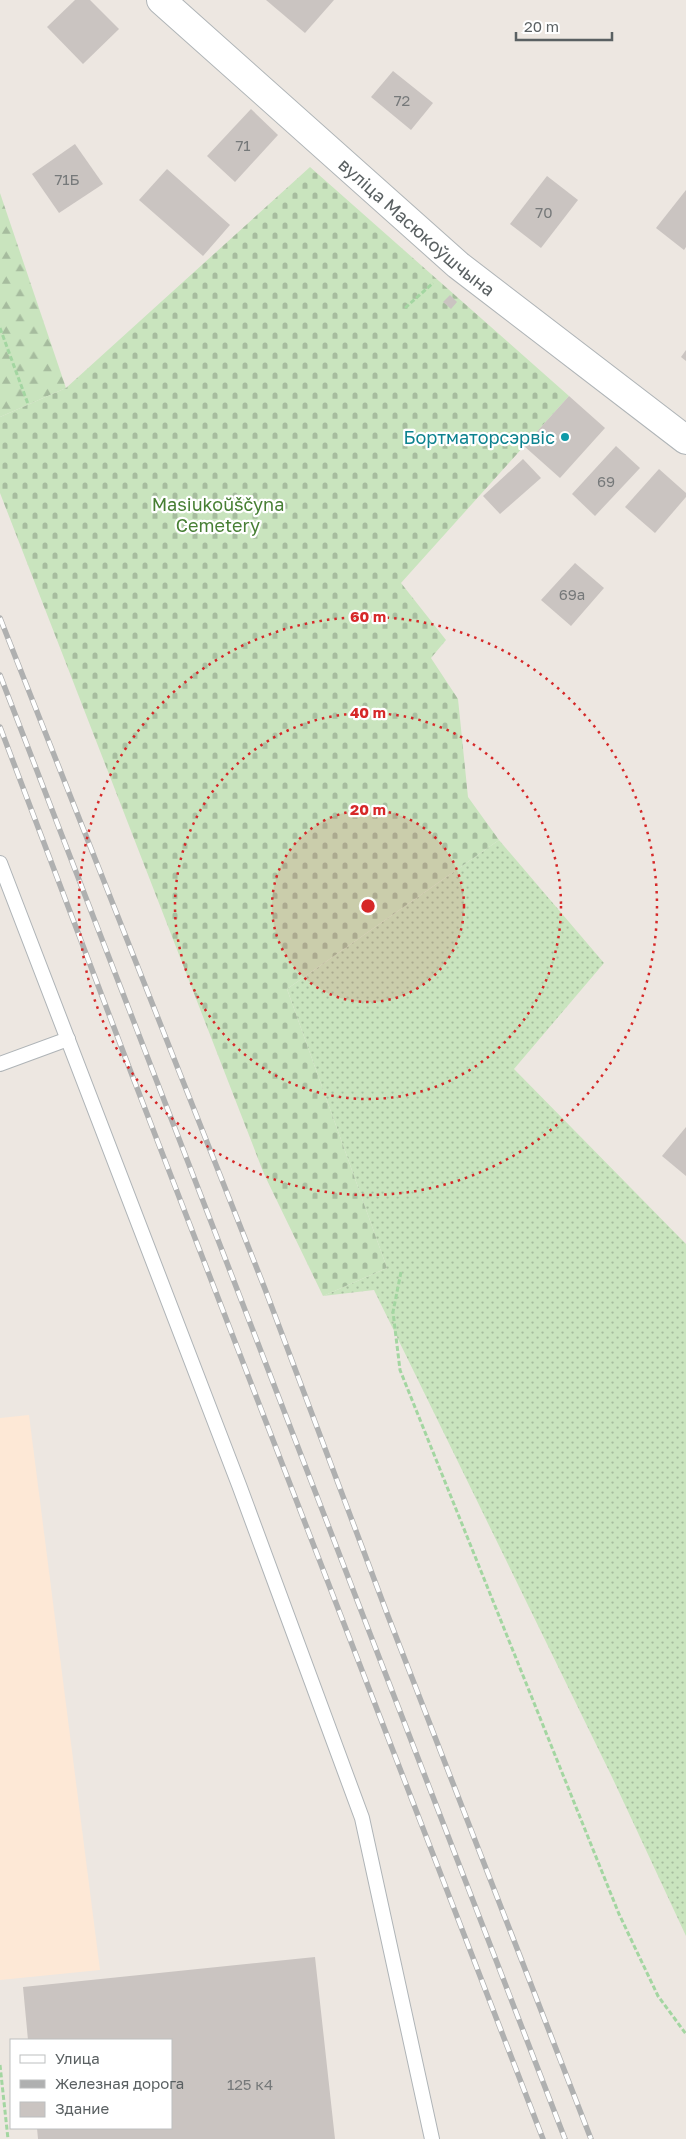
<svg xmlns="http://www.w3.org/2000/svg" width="686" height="2139" viewBox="0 0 686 2139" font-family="'Golos Text',sans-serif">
  <defs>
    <pattern id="grass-dots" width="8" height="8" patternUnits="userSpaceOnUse" patternTransform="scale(1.25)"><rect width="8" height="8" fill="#c9e4be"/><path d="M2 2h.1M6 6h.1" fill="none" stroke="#a6bc9e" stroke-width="1.8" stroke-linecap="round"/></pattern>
    <pattern id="forest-firs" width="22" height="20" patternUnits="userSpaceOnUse" patternTransform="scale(1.25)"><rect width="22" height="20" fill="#c9e4be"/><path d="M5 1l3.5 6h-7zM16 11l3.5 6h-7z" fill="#a6bc9e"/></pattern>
    <pattern id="cemetery-stones" width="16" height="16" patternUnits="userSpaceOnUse" patternTransform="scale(1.25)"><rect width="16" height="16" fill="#c9e4be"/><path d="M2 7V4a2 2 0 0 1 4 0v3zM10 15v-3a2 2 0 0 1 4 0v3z" fill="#a6bc9e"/></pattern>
  </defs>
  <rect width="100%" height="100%" fill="#ede7e1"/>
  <!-- commercial -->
  <path fill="#fde8d6" d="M29,1415L100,1970L0,1980V1418Z"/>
  <!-- grass -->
  <path fill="url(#grass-dots)" d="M499,840L604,963L514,1069L686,1244V1936L612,1777L374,1290L323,1296L387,1268L287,989Z"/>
  <!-- forest -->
  <path fill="url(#forest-firs)" d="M0,193L66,388L0,417Z"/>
  <!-- cemetery -->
  <path fill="url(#cemetery-stones)" d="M310,167L569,396L401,583L446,640L431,658L458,699L468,797L499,840L287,989L387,1268L323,1296L264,1174L0,493V417L66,388Z"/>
  <!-- building -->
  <g fill="#cac4c1">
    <path d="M75,0H90L119,29L83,64L47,27Z"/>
    <path d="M266,0H334L305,33Z"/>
    <path d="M393,71L433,103L411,130L371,97Z"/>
    <path d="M251,109L278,135L235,182L207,156Z"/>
    <path d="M75,144L103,184L59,213L32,174Z"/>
    <path d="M167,169L230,225L203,256L139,200Z"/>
    <path d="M547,176L578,200L541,248L510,224Z"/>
    <path d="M686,190V247L684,250L656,228Z"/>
    <path d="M450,295L457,302L451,309L443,302Z"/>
    <path d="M686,350V361L681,357Z"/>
    <path d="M569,396L605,428L560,478L524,446Z"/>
    <path d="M616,446L640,468L595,516L572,494Z"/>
    <path d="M523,459L541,478L500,514L483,496Z"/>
    <path d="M659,469L686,493V497L655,533L625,507Z"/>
    <path d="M575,563L604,588L571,626L541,600Z"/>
    <path d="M686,1127V1176L662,1156Z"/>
    <path d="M315,1957L335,2139H38L37,2128H171V2040H28L23,1987Z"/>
  </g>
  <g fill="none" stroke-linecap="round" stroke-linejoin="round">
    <!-- service casing -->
    <g stroke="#afb4b7" stroke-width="16">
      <g id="service">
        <path d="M0,863L239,1485L362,1818L432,2139"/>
        <path d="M0,1064L68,1039"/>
      </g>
    </g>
    <!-- minor casing -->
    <g stroke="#afb4b7" stroke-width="30">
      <g id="minor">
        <path id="s1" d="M161,0L458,265L686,440"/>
      </g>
    </g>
    <!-- path -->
    <g stroke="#a3d6a1" stroke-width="3" stroke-dasharray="5 2.5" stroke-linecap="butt">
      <path d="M405,308L433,283"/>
      <path d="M0,328L28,404"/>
      <path d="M401,1272L393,1312L400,1370L619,1914L658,1996L686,2034"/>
      <path d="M0,2065L8,2139"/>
    </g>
    <!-- service -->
    <use href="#service" stroke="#fff" stroke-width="14"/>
    <!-- minor -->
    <use href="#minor" stroke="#fff" stroke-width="28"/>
    <!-- rail casing -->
    <g stroke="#afb0b0" stroke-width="5.5">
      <g id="rail">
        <path d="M0,618L265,1289L388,1616L591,2139"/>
        <path d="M0,675L565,2139"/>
        <path d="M0,727L132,1075L543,2139"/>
      </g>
    </g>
    <!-- rail -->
    <use href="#rail" stroke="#fff" stroke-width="4" stroke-dasharray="11" stroke-linecap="butt"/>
  </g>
  <!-- distance rings -->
  <circle cx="368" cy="906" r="96" fill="#d62828" fill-opacity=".12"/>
  <g fill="none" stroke="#d62828" stroke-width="2.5" stroke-dasharray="2.5 5">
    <circle cx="368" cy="906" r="96"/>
    <circle cx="368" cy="906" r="193"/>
    <circle cx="368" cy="906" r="289"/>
  </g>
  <!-- markers -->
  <circle fill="#0f9aa8" stroke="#fff" stroke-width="2" cx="565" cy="437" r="5"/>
  <g text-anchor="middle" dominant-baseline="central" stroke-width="4.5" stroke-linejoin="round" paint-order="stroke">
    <!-- number labels -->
    <g font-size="15" fill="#76797a">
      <text x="402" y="100">72</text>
      <text x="243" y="145">71</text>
      <text x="67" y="179">71Б</text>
      <text x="544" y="212">70</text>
      <text x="606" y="481">69</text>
      <text x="572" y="594">69а</text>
      <text x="250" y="2084">125 к4</text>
    </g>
    <!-- street labels -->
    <g font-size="18" fill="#5a6062" stroke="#fff">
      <text stroke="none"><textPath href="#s1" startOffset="342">вуліца Масюкоўшчына</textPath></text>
    </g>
    <!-- culture labels -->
    <g font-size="18" fill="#0d838f" stroke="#fff" text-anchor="end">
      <text x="555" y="437">Бортматорсэрвіс</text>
    </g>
    <!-- park labels -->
    <g font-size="18" fill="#477f34" stroke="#fff">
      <text x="218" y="504">Masiukoŭščyna<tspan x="218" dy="21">Cemetery</tspan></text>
    </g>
  </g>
  <circle cx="368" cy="906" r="8" fill="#d62828" stroke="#fff" stroke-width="2.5"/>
  <g font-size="15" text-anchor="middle" font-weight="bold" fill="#d62828" stroke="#fff" stroke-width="4.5" stroke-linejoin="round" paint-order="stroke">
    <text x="368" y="622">60 m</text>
    <text x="368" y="718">40 m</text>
    <text x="368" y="815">20 m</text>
  </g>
  <!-- legend -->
  <rect x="10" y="2039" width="162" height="90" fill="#ffffff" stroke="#bdbfc0"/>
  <rect x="20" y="2055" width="25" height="8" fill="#ffffff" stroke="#bdbfc0"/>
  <text x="55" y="2064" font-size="15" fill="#5a6062">Улица</text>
  <rect x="20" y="2080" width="25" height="8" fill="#afb0b0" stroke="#bdbfc0"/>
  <text x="55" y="2089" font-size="15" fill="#5a6062">Железная дорога</text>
  <rect x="20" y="2102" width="25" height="15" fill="#cac4c1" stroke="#bdbfc0"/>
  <text x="55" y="2114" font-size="15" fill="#5a6062">Здание</text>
  <!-- scale -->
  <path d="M516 32v8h96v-8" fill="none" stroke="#5a6062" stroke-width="2.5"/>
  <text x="524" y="32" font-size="15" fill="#5a6062" stroke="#ffffff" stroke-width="4" paint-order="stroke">20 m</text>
</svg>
